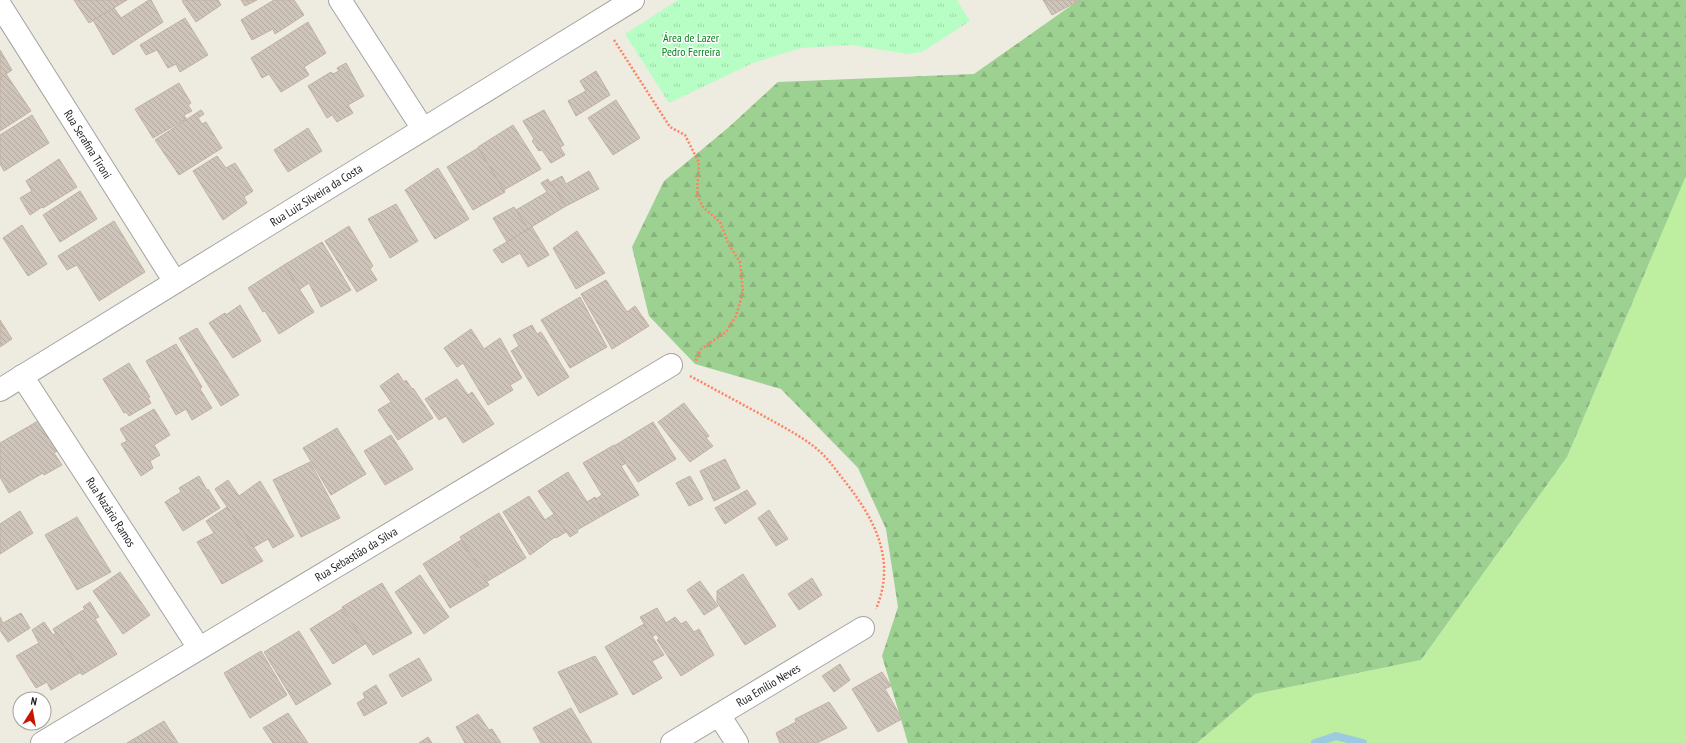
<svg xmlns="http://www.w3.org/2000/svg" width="1686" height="743" viewBox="0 0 1686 743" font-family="'PT Sans Narrow',sans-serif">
  <defs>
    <pattern id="forest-firs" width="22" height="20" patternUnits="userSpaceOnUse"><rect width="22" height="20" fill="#9dd191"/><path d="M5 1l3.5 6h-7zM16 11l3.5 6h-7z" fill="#87b37c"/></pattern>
    <pattern id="park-tufts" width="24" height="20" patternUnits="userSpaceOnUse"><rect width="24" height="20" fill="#b7fec4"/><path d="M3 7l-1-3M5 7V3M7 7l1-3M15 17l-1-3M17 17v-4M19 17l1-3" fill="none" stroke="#9dd9a8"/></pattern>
    <pattern id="building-back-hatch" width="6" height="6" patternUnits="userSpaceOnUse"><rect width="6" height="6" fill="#cec4b9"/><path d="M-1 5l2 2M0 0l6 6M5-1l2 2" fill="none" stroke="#b0a89e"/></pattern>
  </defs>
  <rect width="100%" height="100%" fill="#eeebe0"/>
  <!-- grass -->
  <path fill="#beeea0" d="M1686,176V743H1197L1255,694L1421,660L1567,457Z"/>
  <!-- forest -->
  <path fill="url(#forest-firs)" d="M1079,0H1686V176L1567,457L1421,660L1255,694L1197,743H908L882,656L898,607L886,529L858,468L781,389L695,364L649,316L632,247L664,181L729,127L778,82L974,74Z"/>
  <!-- park -->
  <path fill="url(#park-tufts)" d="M678,0H957L970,21L922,52L908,54L851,45L801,48L753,63L669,103L625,34Z"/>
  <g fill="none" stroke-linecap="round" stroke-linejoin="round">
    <!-- stream -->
    <path stroke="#9ccae0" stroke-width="8" d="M1315,743L1336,736L1363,743"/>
  </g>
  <!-- building -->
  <g fill="url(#building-back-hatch)" stroke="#c1b2a1">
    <path d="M74,0H127L89,23Z"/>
    <path d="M149,0H151L163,22L113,55L93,20L114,8L121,18Z"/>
    <path d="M184,0H218L221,5L196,22L182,1Z"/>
    <path d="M241,0H257L245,6Z"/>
    <path d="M274,0H294L304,15L275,34L273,29L252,40L241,20Z"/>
    <path d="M1043,0H1080L1052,15Z"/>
    <path d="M185,18L208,55L180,72L176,64L168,68L157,50L146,55L140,45Z"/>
    <path d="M308,22L326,53L304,67L309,75L281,92L269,74L262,78L251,58Z"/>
    <path d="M0,50L12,70L0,78Z"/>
    <path d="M346,63L364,96L348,105L353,113L337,122L332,115L327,118L308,86L331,72L333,74L339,71L337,68Z"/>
    <path d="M596,71L610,95L576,116L568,101L586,91L580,81Z"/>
    <path d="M6,74L31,111L0,131V78Z"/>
    <path d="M179,83L191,103L188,105L192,111L184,115L186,119L153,138L135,109Z"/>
    <path d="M616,100L640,138L613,155L588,118Z"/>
    <path d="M201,110L204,114L198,118L202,124L206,122L222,148L179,175L155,140Z"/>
    <path d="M544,110L564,145L560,147L565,155L551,163L542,150L539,151L532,141L534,139L523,121Z"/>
    <path d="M32,115L49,143L4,171L0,164V135Z"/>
    <path d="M513,125L541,169L504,190L478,147Z"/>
    <path d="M308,128L322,151L288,172L274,150Z"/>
    <path d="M478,148L505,192L473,210L447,167Z"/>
    <path d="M217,156L226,168L235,163L253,191L244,197L247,203L223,220L193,171Z"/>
    <path d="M59,159L77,187L43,208L42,207L30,215L20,198L32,191L26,181Z"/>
    <path d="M438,168L469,219L435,239L405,190Z"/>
    <path d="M589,171L599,189L566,206L551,182L562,176L566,184Z"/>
    <path d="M548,179L566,206L528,229L516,210L547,192L541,183Z"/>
    <path d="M80,191L97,219L60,242L43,215Z"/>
    <path d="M396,204L418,241L390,258L368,219Z"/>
    <path d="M514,207L528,229L507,242L493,218Z"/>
    <path d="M114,221L145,272L99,301L77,265L67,270L58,256Z"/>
    <path d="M22,225L47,264L28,276L3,238Z"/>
    <path d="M349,226L373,266L370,269L377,280L357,292L325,241Z"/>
    <path d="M532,227L549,255L528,267L520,253L502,263L493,250Z"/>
    <path d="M577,231L605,273L576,289L553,248Z"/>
    <path d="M322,242L351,290L321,307L309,283L300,289L284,265Z"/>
    <path d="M284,265L314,312L279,334L265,311L263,312L248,288Z"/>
    <path d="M606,280L627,312L635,306L649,326L612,349L581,294Z"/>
    <path d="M580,297L607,347L570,368L541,320Z"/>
    <path d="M240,305L261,341L233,358L209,323L225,313L226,315Z"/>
    <path d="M0,320L12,339L0,347Z"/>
    <path d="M532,325L537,334L541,332L569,377L538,396L511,351L519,346L513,335Z"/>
    <path d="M197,328L239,395L221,406L179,338Z"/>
    <path d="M471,329L484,349L500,338L522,378L510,385L513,390L488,405L463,363L457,367L444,348Z"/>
    <path d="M176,344L202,387L200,389L212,408L192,420L186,409L176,415L146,361Z"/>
    <path d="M129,363L150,397L148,398L151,403L129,416L126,412L124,413L103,379Z"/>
    <path d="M398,373L404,382L406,380L412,389L413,388L433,418L398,440L378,410L391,402L380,386Z"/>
    <path d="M457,379L468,395L472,392L494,424L463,443L446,416L439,420L425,399Z"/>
    <path d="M684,403L709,436L706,438L713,446L690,462L658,422Z"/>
    <path d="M154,409L170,435L154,445L160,455L150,461L153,468L141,476L121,444L127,441L120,429Z"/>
    <path d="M38,421L57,451L54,453L62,465L44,475L43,473L9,493L0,477V443Z"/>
    <path d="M653,422L676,459L638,482L614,446Z"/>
    <path d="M337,428L366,474L331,495L303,448Z"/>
    <path d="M391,435L413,469L385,485L364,451Z"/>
    <path d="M614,445L626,463L621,466L639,495L605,514L596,499L602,495L583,463Z"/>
    <path d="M725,459L740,488L714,501L700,471Z"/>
    <path d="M310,462L340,518L301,537L273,480Z"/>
    <path d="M568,472L587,502L595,497L605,514L577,530L578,532L570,537L538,491Z"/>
    <path d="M199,476L207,490L208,489L220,508L183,531L165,502L181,492L179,488Z"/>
    <path d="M690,476L703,499L689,506L676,483Z"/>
    <path d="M228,480L239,496L260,481L294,536L273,548L268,539L254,547L215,489Z"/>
    <path d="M747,490L756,504L725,524L715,508Z"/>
    <path d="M529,496L545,520L554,514L566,532L556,538L555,537L530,555L503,512Z"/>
    <path d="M227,507L263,561L222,584L197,542L214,533L206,521Z"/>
    <path d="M769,510L788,539L776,546L758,518Z"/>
    <path d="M20,511L33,533L0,554V524Z"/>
    <path d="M499,513L526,558L488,581L460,537Z"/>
    <path d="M77,517L111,572L77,590L45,535Z"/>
    <path d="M461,540L489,585L450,608L423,564Z"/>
    <path d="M120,572L150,615L123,634L93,591Z"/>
    <path d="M743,574L776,626L745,645L717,602V591Z"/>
    <path d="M420,575L449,617L424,634L395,592Z"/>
    <path d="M812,578L822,595L799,610L788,594Z"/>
    <path d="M700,581L718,606L704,615L687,590Z"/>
    <path d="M382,583L412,633L373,655L342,607Z"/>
    <path d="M90,602L99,617L95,619L117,654L82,675L53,629L85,609L83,607Z"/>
    <path d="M657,608L666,623L675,617L681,624L686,621L694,632L699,629L714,655L681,676L657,640L659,638L656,634L652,637L640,617Z"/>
    <path d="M342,609L365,644L333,664L310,629Z"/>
    <path d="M21,613L30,628L8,642L0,630V617L3,623Z"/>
    <path d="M44,622L53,635L56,633L81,672L51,690L47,682L36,688L16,656L39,643L32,630Z"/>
    <path d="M644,624L664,655L652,661L662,678L633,695L605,647Z"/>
    <path d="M299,631L331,684L296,705L264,652Z"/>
    <path d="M261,651L287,695L250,718L224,673Z"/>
    <path d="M595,656L618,694L580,713L558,672Z"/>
    <path d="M419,658L432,680L402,697L389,675Z"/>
    <path d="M840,664L850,680L834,692L822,676Z"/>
    <path d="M882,672L891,686L885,689L902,719L878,732L852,689Z"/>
    <path d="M376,685L387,703L364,716L357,703L365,698L363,693Z"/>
    <path d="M829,702L847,728L817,743H780L776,733L796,722L795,719Z"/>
    <path d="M571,708L592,743H541L533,728Z"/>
    <path d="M288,713L308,743H273L263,728Z"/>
    <path d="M478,714L489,730L492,729L501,743H465L456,727Z"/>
    <path d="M164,721L178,743H127Z"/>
    <path d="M428,737L432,743H419Z"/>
  </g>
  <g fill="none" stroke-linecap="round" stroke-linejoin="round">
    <!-- minor casing -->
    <g stroke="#a3a3a3" stroke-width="24">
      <g id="minor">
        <path d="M340,0L423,129"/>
        <path d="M0,5L175,282"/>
        <path d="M22,376L199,648"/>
        <path d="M0,390L633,0"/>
        <path d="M719,715L737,743"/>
        <path d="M42,743L671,365"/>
        <path d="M672,743L863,628"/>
      </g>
    </g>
    <!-- path -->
    <g stroke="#ff8160" stroke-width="2.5" stroke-dasharray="2 2" stroke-linecap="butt">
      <path d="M614,40L670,127L685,135L699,163L697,195L703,207L720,222L729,245L740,262L743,292L736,316L726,332L701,349L695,362"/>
      <path d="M690,376C714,389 738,402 762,415C781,426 800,435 817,449C827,457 835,469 843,479C874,518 897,559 876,609"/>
    </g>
    <!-- minor -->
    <use href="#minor" stroke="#fff" stroke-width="22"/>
  </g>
  <g text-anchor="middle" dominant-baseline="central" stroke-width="3" stroke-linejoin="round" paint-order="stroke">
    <!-- park labels -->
    <g font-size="12" fill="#02811a" stroke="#fff">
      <text x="691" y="37">Área de Lazer<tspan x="691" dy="14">Pedro Ferreira</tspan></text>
    </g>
    <!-- street labels -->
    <g font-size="12" fill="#1c1c1c" stroke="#fff">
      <text transform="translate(88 144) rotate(58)">Rua Serafina Tironi</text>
      <text transform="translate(316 195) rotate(-32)">Rua Luiz Silveira da Costa</text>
      <text transform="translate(111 512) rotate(57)">Rua Nazário Ramos</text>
      <text transform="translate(356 554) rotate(-31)">Rua Sebastião da Silva</text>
      <text transform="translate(768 685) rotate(-31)">Rua Emílio Neves</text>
    </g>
  </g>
  <!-- north arrow -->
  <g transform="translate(32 711) rotate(11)"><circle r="19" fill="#ffffff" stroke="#a4a4a4"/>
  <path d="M0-3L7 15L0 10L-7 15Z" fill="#c71500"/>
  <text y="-6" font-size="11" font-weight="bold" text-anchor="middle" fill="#1c1c1c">N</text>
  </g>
</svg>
